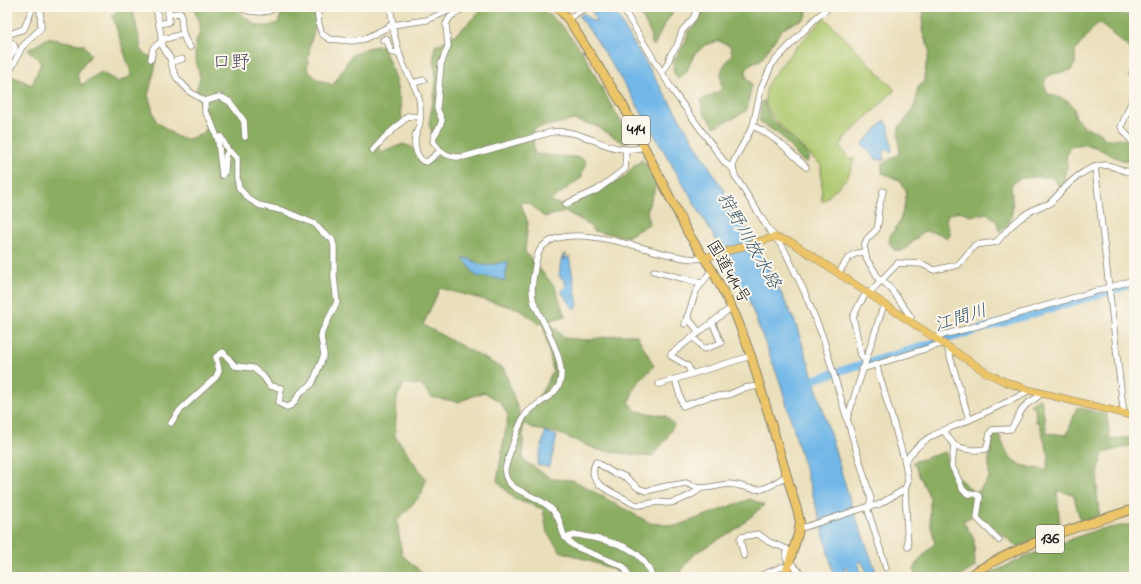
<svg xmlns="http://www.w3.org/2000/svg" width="1141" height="584" viewBox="0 0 1141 584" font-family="'Indie Flower','Klee One',sans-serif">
  <rect width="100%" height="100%" fill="#fbf7ec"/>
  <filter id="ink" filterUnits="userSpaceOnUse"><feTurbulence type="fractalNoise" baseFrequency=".025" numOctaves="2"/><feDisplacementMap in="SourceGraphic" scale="8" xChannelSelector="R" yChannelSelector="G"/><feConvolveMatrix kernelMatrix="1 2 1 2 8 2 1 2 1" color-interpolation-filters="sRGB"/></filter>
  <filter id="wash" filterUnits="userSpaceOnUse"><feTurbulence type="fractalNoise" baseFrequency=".012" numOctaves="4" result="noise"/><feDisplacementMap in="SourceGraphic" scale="16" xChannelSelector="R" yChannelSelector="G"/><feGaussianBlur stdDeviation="0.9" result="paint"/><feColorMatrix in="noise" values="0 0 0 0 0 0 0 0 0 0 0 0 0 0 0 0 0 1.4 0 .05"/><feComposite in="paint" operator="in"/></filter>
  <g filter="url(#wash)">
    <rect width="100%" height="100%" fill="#eadfbb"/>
    <!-- green -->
    <path fill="#afc96f" stroke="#667246" d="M824,18L827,20L894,89V91L844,139L840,148L850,159L855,158L848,177L823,202L822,201L821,165C808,154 771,120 766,104C764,98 766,89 768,83C770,80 773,76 775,73C790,53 807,36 824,18Z"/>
    <!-- forest -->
    <g fill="#8bad62" stroke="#54643f" fill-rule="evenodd">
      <path d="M120,7H132L142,52L156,60L155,69L148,95L156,121L177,137L188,139L202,134L209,126L196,90L200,78L195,54L196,42L200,31V22L194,10V7C201,7 225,5 231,8C252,17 251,33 278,23L281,14L288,7H314L317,23L310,44L307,69L317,79L333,85L352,55L366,48L382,45C393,69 400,93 402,119L377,140L380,153L403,144L412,147L423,164L438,157L429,123L436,83L434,55L435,46C455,38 469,23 483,7H538L551,16L563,27L582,51L611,105L629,135L631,140L624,143L596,126L574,120L533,129L534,154L554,156L578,157L586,161L581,178L550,201L567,207L624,178L634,166L642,160L652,171L657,184L647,210L649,224L627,237L594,231L584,221L566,212L544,217L530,204L520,201L528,223L525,252L555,287L565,316L548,321L564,338L587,340L618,335H637L654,366L635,386L629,403L636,411L666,416L674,425L666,439L652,457L598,450L560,434L535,429L523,423V460L552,479L573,480L650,523L676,526L750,499L764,505L738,528L697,552L683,567L680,577H620L615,570L560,551L547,533L543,509L514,499L497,481L508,415L500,402L484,392L458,402L431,397L421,385L404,384L397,397L395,436L426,479L421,495L397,521L402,555L427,577H7V74L32,85L41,63L28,50L48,38L84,45L91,55L77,74L81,85L101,72L118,82L132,76L112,15ZM440,288L519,309L539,324L543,323L553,371L541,393L522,420L504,369L423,325Z"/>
      <path d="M642,7H676L664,25L654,46L651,43L650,32L641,15Z"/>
      <path d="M704,7H806L807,16L802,20L798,21L782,29L761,60L752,63L746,70V76L752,85L746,111L732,119L714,127L710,120L703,113L701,100L718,92L722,88C718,71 723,67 732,54L730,46L719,41L705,45L694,55L686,73L678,79L673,71L674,60L684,45L689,30L699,22Z"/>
      <path d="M924,7H1114L1134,20V52L1099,23L1090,32L1075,51V64L1071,70L1049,75L1044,82L1047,93L1068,101L1074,108L1076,119L1085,127L1098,132L1106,139L1111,140L1120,138L1126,140L1134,146V161C1111,164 1095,135 1069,148L1066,158L1067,167L1064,176V186L1062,187L1059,186L1052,177L1021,178L1011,185C1012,200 1017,225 999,231L997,222L987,213L970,216L960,211L948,215L946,221L950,231V236L947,238L938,233L924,231L903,251L894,250L889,243L890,236L899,223L905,204L906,190L899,180L882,173V164L900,153C899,146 897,134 899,128C901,123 904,122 907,118C914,110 918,99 917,89L924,81L926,65L930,50L922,31Z"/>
      <path d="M762,101H764C768,123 796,139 809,157L807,162H804L800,159L780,135L759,121Z"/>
      <path d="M1040,398L1041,399L1047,433L1067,435L1077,407L1107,415L1110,439L1134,437V445L1103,453C1097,474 1095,494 1100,515L1081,522L1073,494L1057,491L1060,529L1018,547L976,514L963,521L974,539L975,567L959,577H915L914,569L920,559L935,543L930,522V498L913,462L945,452L955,475L976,494L989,478V458L993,431L998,432C1011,464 1013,465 1047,470L1049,456L1039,422H1036L1035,407L1030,405Z"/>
      <path d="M1134,524V577H983L1027,556L1096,530Z"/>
    </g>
    <!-- water -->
    <g fill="#71b7e8" stroke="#466a82">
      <path d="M592,7H599L607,16L608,11L606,7H614L625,29L751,235L779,289L795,322L813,377L851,504L878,577H869L862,562L860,561L858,564L861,577H851L846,566L844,567L845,577H834L822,527L780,382L747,296L720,247L634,100L596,39L579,16L584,13L588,18L597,22L591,8Z"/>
      <path d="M885,120L889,127L892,151L890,152L887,149L882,154L885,158L884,160L876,159L862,144Z"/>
      <path d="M564,254H566L564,260L569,256L578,305L575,310L561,292L566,286L564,280L559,276L561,260Z"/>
      <path d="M464,258C473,259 475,263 482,265C489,267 502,262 508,261L505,281L494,278L476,276C471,272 470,264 464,260Z"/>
      <path d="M544,430L546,432L557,436L550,465L548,467L537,465L545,433Z"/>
    </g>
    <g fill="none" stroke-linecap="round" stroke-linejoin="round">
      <!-- river -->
      <path stroke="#71b7e8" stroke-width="8" d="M803,383L859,365L1134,284"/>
    </g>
  </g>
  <g filter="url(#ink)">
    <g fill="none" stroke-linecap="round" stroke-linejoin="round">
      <!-- minor casing -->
      <g stroke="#837e6c" stroke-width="7">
        <g id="minor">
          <path d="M156,7L163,47L170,58L173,70L177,78L190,92L205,101V112L210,119L218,140L222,175"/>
          <path d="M240,7C249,13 268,14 276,7"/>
          <path d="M317,7L319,25L322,34L329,39L352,41L364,39L392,25L427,20L457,7"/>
          <path d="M336,7L344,8L355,7"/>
          <path d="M390,7L393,25"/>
          <path d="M465,7L450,17L446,24L448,46L441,64L437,108L442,120L440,126L434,136L433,141C440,153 449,158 463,157L552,132C584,127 611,158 644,147"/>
          <path d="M622,7L673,91L725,163L733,169"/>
          <path d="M1129,7L1134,12"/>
          <path d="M826,10L815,19L772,64L761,89L753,126L737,155L733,163V169L735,176L751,201L768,228L784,249L804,291L822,335L871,499L869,506"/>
          <path d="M168,14L181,13C182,26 181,37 190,47"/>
          <path d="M568,19L586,7"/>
          <path d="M159,24L169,22L168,7"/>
          <path d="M392,25C395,38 398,52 403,64C409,77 420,92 420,107C420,113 421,119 419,126C418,130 416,133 415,137C414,145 417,162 427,162L440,151"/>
          <path d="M7,35L24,29L33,7"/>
          <path d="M161,40L183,34"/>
          <path d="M383,40L386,38L387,40L391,52L395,53L399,51"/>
          <path d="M7,42L9,41L14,45L15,49L7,61"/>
          <path d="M151,59L153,48L161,42"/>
          <path d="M172,62L182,59"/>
          <path d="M662,73L667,65L671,54L677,46L682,31L694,17L697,7"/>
          <path d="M1132,73L1134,75"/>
          <path d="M7,83L10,80L9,73L22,47L41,28L40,7"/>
          <path d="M413,83L424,80"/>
          <path d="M1134,87L1133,98L1121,127L1134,144"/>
          <path d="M205,101L219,97L223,98L230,102L244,121L245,137"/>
          <path d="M753,126C774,135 789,151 806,167"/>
          <path d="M221,137L229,152"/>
          <path d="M373,150L385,137L405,119L407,116L420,117"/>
          <path d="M1095,167L1123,407V413"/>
          <path d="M566,204L597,190L625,169L626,150"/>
          <path d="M654,271L701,283"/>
          <path d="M839,273C847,260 848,253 865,252"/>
          <path d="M882,280L892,290L911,317L910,321"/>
          <path d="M880,282L874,270L867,260L864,246L867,239L877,229L879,219L878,212L883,191"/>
          <path d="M869,293L898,263L922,264L934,270L958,265L975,245L997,242C1009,226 1029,208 1049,204C1064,189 1081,167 1104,165C1115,165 1123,173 1134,172"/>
          <path d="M687,317L699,332"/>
          <path d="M685,324L696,291L712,270"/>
          <path d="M693,337L704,349L721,343L712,322"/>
          <path d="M936,338L942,335L966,329L1134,280"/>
          <path d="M949,347L948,350L969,419"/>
          <path d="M865,360L861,355L853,317L860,303L867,292"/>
          <path d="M876,364L905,462L908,481L905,489L908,547"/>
          <path d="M862,369L944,343"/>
          <path d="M691,374L688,366L671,356V354L732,307"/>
          <path d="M675,379L683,406L709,397L728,395L744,388L760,386"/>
          <path d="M659,384L751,356"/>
          <path d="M847,419L884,304"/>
          <path d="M171,423L180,410L216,377L219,370L216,357L223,352L235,366L253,368L263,376L270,386L281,388L279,403L287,407L292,405L301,392L312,384L324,355L321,337L322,332L337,302L334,278V246L332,239L323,233L315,224L284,211L259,205L249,199L239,188L237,178V158L231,152H228L226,155L225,171L222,175"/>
          <path d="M943,430L954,445L952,466L963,490L968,494H976L980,497L977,518L999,540"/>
          <path d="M954,445C966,450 974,451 986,449L987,447L990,433L992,430L1011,429C1017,421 1019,411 1027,404C1032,400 1037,399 1041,393"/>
          <path d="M905,462C921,436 943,431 969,420C986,412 1003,404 1020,396L1029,390"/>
          <path d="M701,488C695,494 676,503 667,503C664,503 661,502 658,502C651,503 644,505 637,505C631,504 628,500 623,498C609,491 585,482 596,462L615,474H619L627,478L638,488L646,491L667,486L675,485L686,483C691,485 695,488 701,488C710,488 719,485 729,484C740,484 750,491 762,489C771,487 778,480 787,476"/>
          <path d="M867,507L886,568"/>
          <path d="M799,527H805L867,507L878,505L905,489"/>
          <path d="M565,538L575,535H579C609,542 641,543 652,577"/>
          <path d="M744,556L740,539L741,537L758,534L769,542L787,549L786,558L804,577"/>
          <path d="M629,577L624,567L618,564L576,547C557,535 565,526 555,513C546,501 528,495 515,488C508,483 504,477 505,469C509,456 518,423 526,414C533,405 547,400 555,391C574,372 543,323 534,303C530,290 533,280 535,267C536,260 537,253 542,247C568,219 649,252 680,257C688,259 696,259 704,258"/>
          <path d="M757,577L782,567H788"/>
        </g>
      </g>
      <!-- major casing -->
      <g stroke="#837e6c" stroke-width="8">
        <path id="major" d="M704,258L774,237L791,242L814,257L987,373L1006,382L1029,390L1134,416"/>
      </g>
      <!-- highway casing -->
      <g stroke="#837e6c" stroke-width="10">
        <g id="highway">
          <path d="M557,7L568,19L623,105L688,233L712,270L736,316L751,356L798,513L800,522L798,534L785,577"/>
          <path d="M967,577C1018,544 1077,527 1134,509"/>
        </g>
      </g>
      <!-- minor -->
      <use href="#minor" stroke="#fff" stroke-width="5.5"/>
      <!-- major -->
      <use href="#major" stroke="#ecc569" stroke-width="7"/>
      <!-- highway -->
      <use href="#highway" stroke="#ecc569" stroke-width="8"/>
    </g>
  </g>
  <g text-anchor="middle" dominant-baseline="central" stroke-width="4" stroke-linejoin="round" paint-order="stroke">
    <!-- shield labels -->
    <g fill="#fbf7ec" stroke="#5f5e5a" stroke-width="1">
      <rect x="622" y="116" width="28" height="28" rx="3"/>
      <rect x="1036" y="525" width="28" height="28" rx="3"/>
    </g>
    <g font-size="16" font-weight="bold" fill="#1c1c1c">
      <text x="636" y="130">414</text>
      <text x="1050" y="539">136</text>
    </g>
    <!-- street labels -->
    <g font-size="17" fill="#1c1c1c" stroke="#fbf7ec">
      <text transform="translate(728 272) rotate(60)">国道414号</text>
    </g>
    <!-- water labels -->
    <g font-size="18" font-style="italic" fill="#3e5a6e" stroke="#fbf7ec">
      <text transform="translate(748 241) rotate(60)">狩野川放水路</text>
      <text transform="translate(961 319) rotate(-17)">江間川</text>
    </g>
    <!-- quarter labels -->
    <g font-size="19" fill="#524c63" stroke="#fbf7ec">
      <text x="231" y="63">口野</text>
    </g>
  </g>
  <!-- margin -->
  <rect width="1141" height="584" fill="none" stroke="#fbf7ec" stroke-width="24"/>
</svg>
